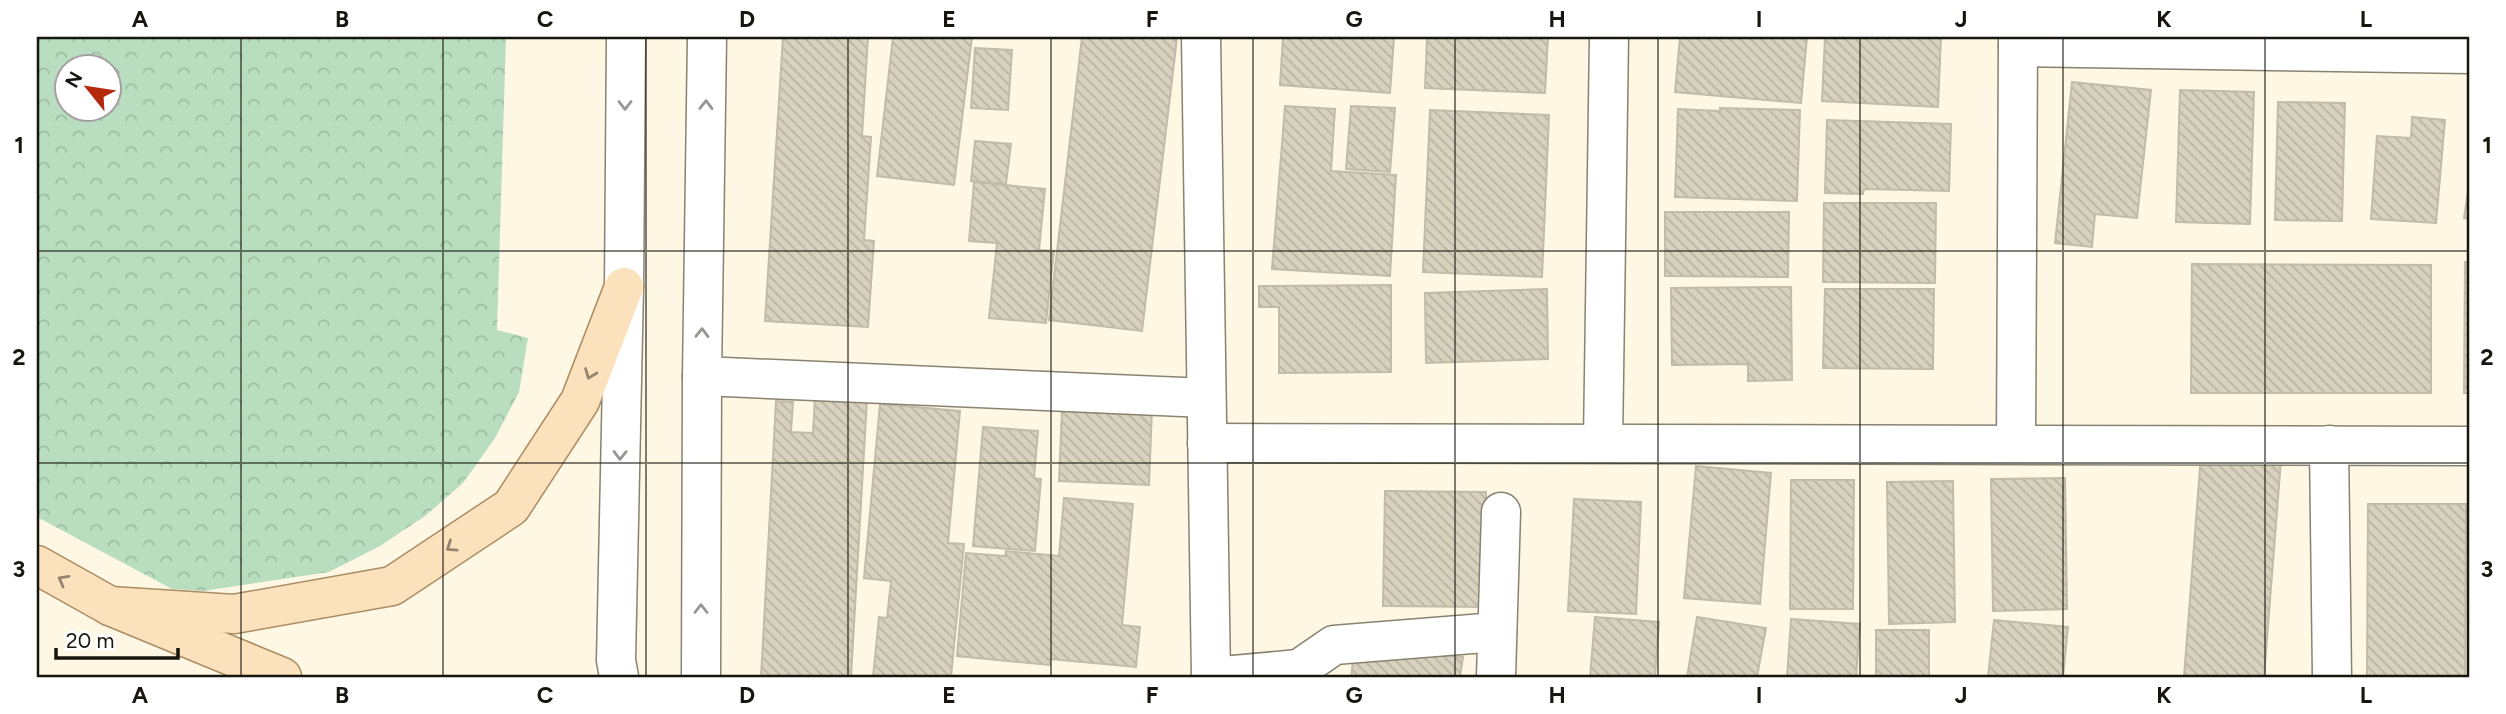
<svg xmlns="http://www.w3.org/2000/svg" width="2506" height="714" viewBox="0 0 2506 714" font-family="Figtree,sans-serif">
  <defs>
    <pattern id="park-crowns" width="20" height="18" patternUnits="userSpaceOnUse" patternTransform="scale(1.75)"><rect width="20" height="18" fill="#b9ddbf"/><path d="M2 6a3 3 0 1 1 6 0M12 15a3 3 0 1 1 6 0" fill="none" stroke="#9ebda3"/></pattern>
    <pattern id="building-back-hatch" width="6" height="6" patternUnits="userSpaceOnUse" patternTransform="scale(1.75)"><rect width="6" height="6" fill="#d7d1be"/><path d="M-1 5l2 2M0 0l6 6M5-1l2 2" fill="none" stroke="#b8b3a2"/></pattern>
  </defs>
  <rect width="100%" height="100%" fill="#fdf7e4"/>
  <!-- park -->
  <path fill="url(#park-crowns)" fill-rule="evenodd" d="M37,37H506L497,330L528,338L519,392L495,438L463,483L425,516L380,546L329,572L203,591L172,589L37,517ZM66,66H108V108H66Z"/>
  <!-- building -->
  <g fill="url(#building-back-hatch)" stroke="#c1bba8" stroke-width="2">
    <path d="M783,37H868L862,136L871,137L864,240L874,241L868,327L765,321Z"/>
    <path d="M893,37H972L954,185L877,176Z"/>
    <path d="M1082,37L1177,38L1142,331L1049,320Z"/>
    <path d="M1283,37H1394L1390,93L1280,85Z"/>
    <path d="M1427,37H1548L1545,93L1425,88Z"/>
    <path d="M1680,37H1807L1801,103L1675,92Z"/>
    <path d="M1825,37H1941L1938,107L1822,101Z"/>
    <path d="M975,48L1012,50L1008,110L971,108Z"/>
    <path d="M2072,82L2151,90L2137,218L2095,214L2092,247L2055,243Z"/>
    <path d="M2180,90L2254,92L2250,224L2176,222Z"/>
    <path d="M2278,102L2345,103L2342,221L2275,220Z"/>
    <path d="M1285,106L1335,109L1331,171L1396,175L1390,276L1272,269Z"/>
    <path d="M1351,106L1395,108L1390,172L1346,169Z"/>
    <path d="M1720,108L1800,110L1797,201L1675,197L1678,109L1720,111Z"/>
    <path d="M1430,110L1549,115L1542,277L1423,272Z"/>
    <path d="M2412,117L2445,120L2436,223L2371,219L2377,136L2411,138Z"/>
    <path d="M1827,120L1951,124L1949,191L1864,189L1863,194L1825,193Z"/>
    <path d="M975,141L1011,144L1006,184L971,181Z"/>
    <path d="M974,182L1045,189L1039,250L1054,251L1046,323L989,318L997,243L969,241Z"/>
    <path d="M2469,185V219L2464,218Z"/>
    <path d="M1824,203H1936L1935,283L1823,282Z"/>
    <path d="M1665,212H1789L1788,277L1665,276Z"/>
    <path d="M2465,262H2469V393H2464Z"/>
    <path d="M2192,264L2431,265V393H2191Z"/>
    <path d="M1391,285V372L1279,373V307H1259V286Z"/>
    <path d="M1791,287L1792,380L1748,381V364L1672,365L1671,288Z"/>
    <path d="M1547,289L1548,359L1426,363L1425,293Z"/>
    <path d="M1825,289H1934L1933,369L1823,368Z"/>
    <path d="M815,396L867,399L851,677H761L776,401L793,402L791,432L813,433Z"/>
    <path d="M880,404L960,411L948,543L964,544L951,677H873L879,617L887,618L891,581L864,578Z"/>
    <path d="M1152,409L1149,485L1059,481L1062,410Z"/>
    <path d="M983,427L1038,431L1034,478L1041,479L1035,551L973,546Z"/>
    <path d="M2201,454L2281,460L2264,677H2184Z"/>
    <path d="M1696,466L1771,473L1760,604L1684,598Z"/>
    <path d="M2065,478L2067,609L1993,611L1991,479Z"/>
    <path d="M1791,480H1854L1853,609H1790Z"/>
    <path d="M1953,481L1955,622L1889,624L1887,482Z"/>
    <path d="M1385,491L1486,492L1485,607L1383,606Z"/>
    <path d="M1064,498L1133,504L1122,625L1140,627L1136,667L1050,659V665L957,656L966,553L1005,556L1006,551L1059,556Z"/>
    <path d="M1574,499L1641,502L1636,614L1568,611Z"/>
    <path d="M2368,504H2466L2465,677H2367Z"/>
    <path d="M1595,617L1659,622L1655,677H1590Z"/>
    <path d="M1697,617L1766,628L1757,677H1687Z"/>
    <path d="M1791,619L1860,624L1856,677H1787Z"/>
    <path d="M1994,620L2068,627L2063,677H1988Z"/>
    <rect x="1876" y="630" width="53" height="47"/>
    <path d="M1355,646L1463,657L1460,677H1351Z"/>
  </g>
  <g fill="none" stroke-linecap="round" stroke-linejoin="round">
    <!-- minor casing -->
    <g stroke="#888371" stroke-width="41">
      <g id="minor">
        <path d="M1201,37L1211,677"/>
        <path d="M2018,47L2469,54"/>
        <path d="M702,376L1206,398"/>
        <path d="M1207,443L2469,446"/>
        <path d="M1603,443L1609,37"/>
        <path d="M2016,444L2018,37"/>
        <path d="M2329,445L2332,677"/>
        <path d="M619,677L616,660L624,287L626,37"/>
        <path d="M701,677L702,376L707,37"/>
        <path d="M1211,677L1299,669L1334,645L1497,632"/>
        <path d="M1496,677L1501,512"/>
      </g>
    </g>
    <!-- major casing -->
    <g stroke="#ab8d63" stroke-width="41">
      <g id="major">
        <path d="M37,565L110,606L282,677"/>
        <path d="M110,606L234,614L392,586L511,507L580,401L624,287"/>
      </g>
    </g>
    <!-- minor -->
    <use href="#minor" stroke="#fff" stroke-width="38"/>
    <!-- major -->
    <use href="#major" stroke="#fce1bd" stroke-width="38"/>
  </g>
  <!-- one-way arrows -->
  <defs><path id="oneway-chevron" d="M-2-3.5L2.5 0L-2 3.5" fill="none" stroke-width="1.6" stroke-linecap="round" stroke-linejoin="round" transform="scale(1.75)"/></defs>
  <g stroke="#979693">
    <use href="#oneway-chevron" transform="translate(625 105) rotate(90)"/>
    <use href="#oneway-chevron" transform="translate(706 105) rotate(-89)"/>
    <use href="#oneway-chevron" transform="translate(702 333) rotate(-89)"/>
    <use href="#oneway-chevron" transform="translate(620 455) rotate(91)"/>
    <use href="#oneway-chevron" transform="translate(701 609) rotate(-90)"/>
  </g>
  <g stroke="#95856e">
    <use href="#oneway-chevron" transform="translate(590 374) rotate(111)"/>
    <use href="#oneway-chevron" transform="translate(451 547) rotate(146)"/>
    <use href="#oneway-chevron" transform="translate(63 580) rotate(-151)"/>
  </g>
  <!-- grid -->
  <path fill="none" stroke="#17150e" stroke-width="2" stroke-opacity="0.55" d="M241,37V677M443,37V677M646,37V677M848,37V677M1051,37V677M1253,37V677M1455,37V677M1658,37V677M1860,37V677M2063,37V677M2265,37V677M37,251H2469M37,463H2469"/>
  <!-- border -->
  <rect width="2506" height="714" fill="none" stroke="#ffffff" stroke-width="77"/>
  <!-- north arrow -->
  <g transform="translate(88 88) rotate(300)"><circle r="33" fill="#ffffff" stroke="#a2a19f" stroke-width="2"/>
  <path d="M0-5L12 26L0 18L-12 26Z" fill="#b4280c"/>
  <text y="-10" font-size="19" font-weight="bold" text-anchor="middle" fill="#17150e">N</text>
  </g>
  <!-- scale -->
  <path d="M56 648v10h122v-10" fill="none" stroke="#17150e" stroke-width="3.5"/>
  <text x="66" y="648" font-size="21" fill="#17150e" stroke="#ffffff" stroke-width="5" paint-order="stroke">20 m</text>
  <rect x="38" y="38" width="2430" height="638" fill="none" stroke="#17150e" stroke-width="2.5"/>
  <g font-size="23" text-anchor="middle" font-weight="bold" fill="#17150e">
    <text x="140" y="27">A</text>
    <text x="342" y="27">B</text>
    <text x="545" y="27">C</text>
    <text x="747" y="27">D</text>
    <text x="949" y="27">E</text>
    <text x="1152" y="27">F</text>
    <text x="1354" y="27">G</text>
    <text x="1557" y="27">H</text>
    <text x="1759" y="27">I</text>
    <text x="1961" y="27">J</text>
    <text x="2164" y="27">K</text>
    <text x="2366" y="27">L</text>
    <text x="19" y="153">1</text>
    <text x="2487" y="153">1</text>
    <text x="19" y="365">2</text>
    <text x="2487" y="365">2</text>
    <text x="19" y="577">3</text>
    <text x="2487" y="577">3</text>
    <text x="140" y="703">A</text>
    <text x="342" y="703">B</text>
    <text x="545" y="703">C</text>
    <text x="747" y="703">D</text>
    <text x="949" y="703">E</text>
    <text x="1152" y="703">F</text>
    <text x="1354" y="703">G</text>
    <text x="1557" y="703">H</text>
    <text x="1759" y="703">I</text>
    <text x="1961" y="703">J</text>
    <text x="2164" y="703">K</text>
    <text x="2366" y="703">L</text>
  </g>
</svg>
